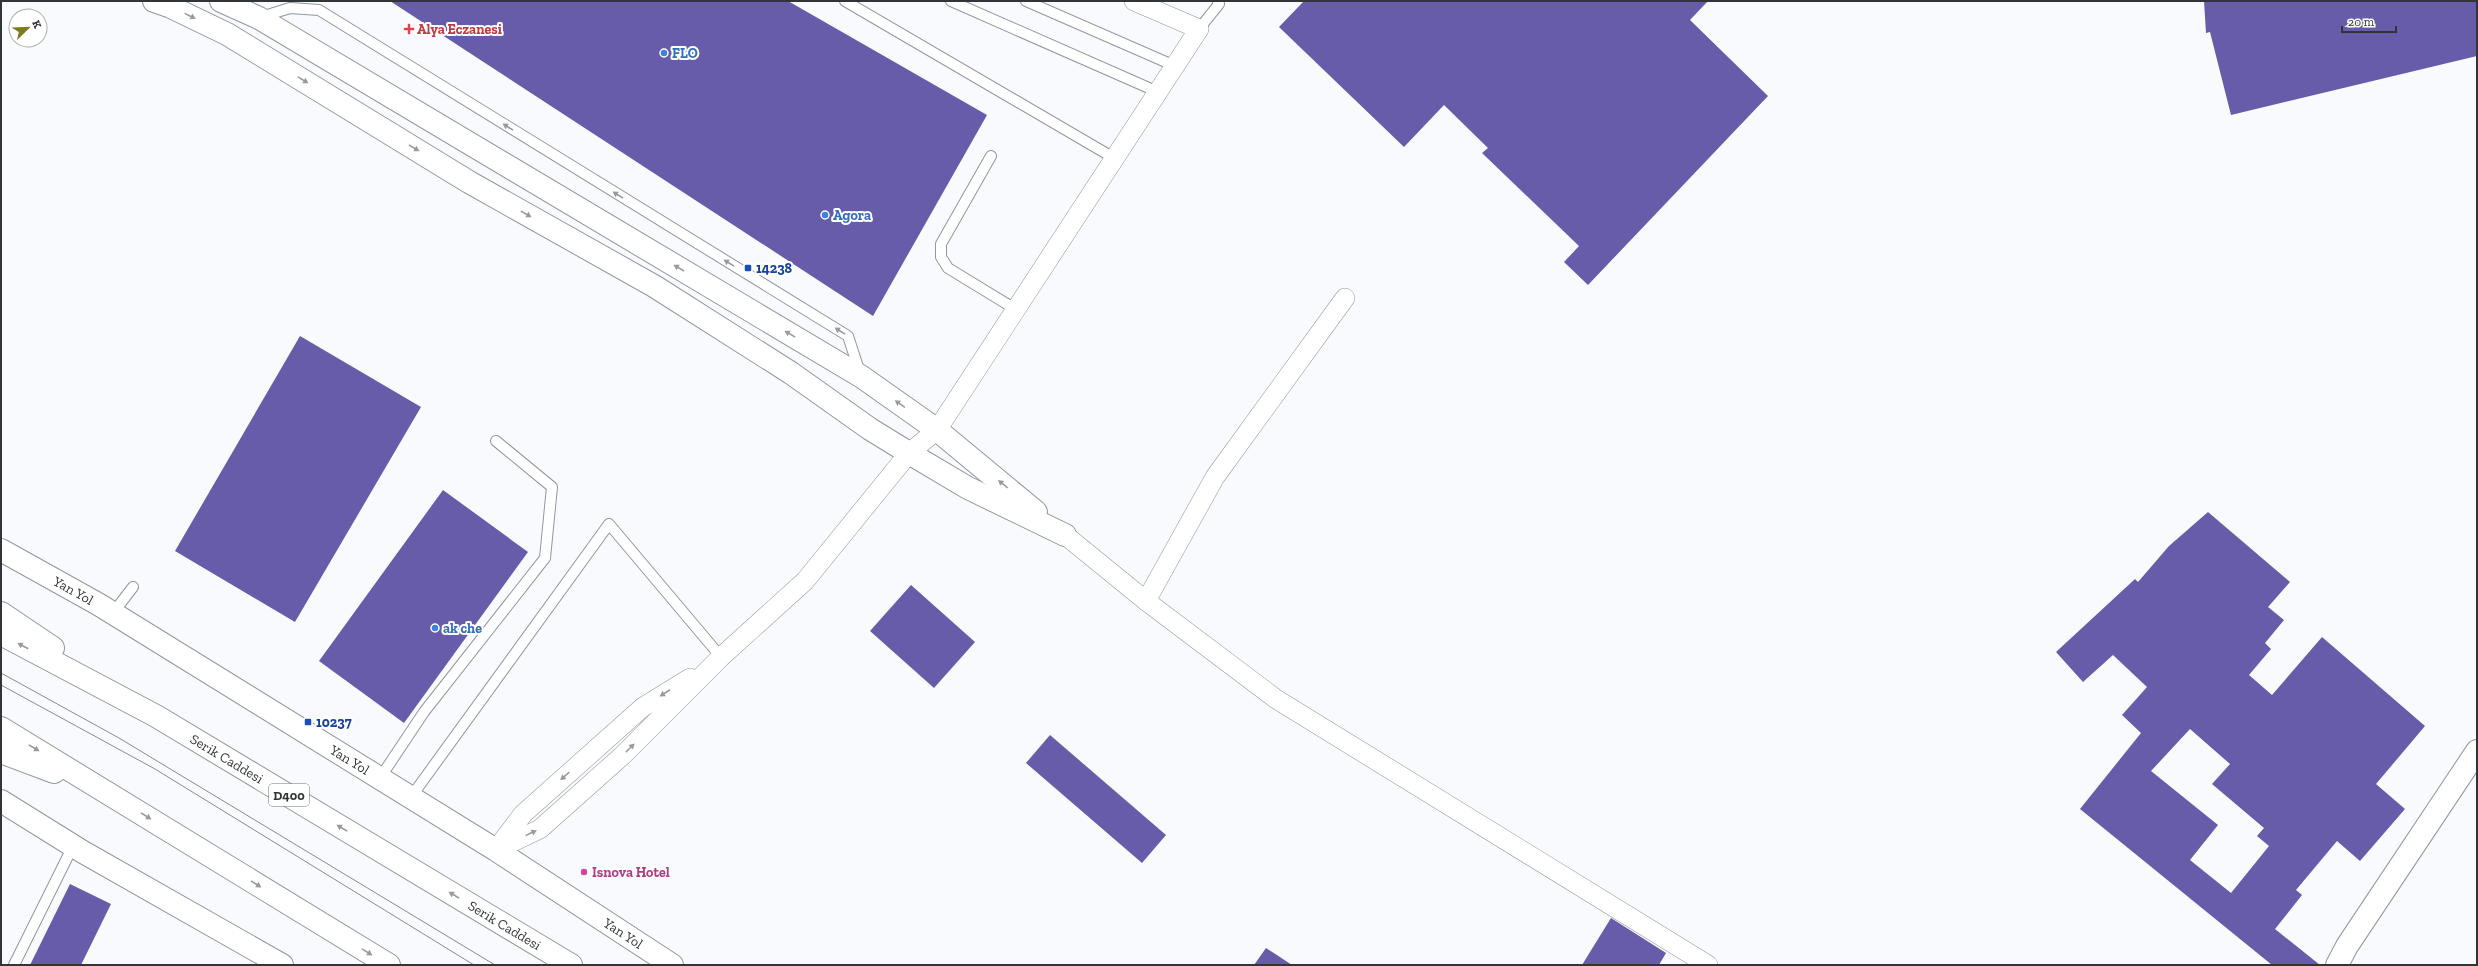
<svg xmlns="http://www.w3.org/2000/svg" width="2478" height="966" viewBox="0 0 2478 966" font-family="'Zilla Slab',serif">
  <rect width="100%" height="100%" fill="#f8fafe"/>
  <!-- building -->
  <g fill="#665ca9" fill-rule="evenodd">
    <path d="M390,1H788L987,115L873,316Z"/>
    <path d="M1304,1H1708L1690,20L1768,96L1588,285L1564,262L1579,246L1482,153L1488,148L1444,105L1404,147L1279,27Z"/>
    <path d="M2204,1H2477V56L2231,115L2210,32L2206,33Z"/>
    <path d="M300,336L421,407L295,622L175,551Z"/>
    <path d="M443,490L528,552L404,723L319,661Z"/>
    <path d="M2208,512L2290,582L2268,607L2284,620L2265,643L2271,649L2249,675L2272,695L2322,637L2425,726L2376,784L2405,809L2360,861L2337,841L2296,890L2302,895L2275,929L2320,965H2272L2080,809L2141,733L2122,715L2147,687L2113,655L2083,682L2056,652L2135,579L2138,582L2169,546ZM2190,729L2230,764L2212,784L2264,828L2257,836L2269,846L2231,893L2190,860L2218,825L2151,771Z"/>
    <path d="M911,585L975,642L934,688L870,631Z"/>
    <path d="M1050,735L1166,835L1142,863L1026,763Z"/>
    <path d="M70,884L111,904L81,965H30Z"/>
    <path d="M1611,918L1666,953L1659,965H1582Z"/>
    <path d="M1266,948L1292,965H1254Z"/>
  </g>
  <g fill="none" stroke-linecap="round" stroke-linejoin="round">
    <!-- lane casing -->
    <g stroke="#91969f" stroke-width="12">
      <g id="lane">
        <path d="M845,1L1114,158"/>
        <path d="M951,1L1158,92"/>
        <path d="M1026,1L1175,66"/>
        <path d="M261,17L290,8L319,10L848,336L860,373"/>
        <path d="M1199,29L1219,4L1218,1"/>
        <path d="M991,156L941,244V257L948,268L1015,309"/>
        <path d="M113,613L133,587"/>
        <path d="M380,778L424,712L545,558L552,487L496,441"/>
        <path d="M411,797L609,524L721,657"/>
        <path d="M14,965L73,846"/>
      </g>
    </g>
    <!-- street casing -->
    <g stroke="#91969f" stroke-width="20">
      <g id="street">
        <path d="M1065,535L1146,601L1276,699L1708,965"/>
        <path d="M1146,601L1215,477L1345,298"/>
        <path d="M498,847L523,814L643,707L690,678"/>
        <path d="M496,850L540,829L622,756L721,657L805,581L909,453L937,430L1199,29L1134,1"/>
      </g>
    </g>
    <!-- secondary casing -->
    <g stroke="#91969f" stroke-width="24">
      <g id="secondary">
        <path d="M154,1L171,7L227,34L469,182L654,286L791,373L870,429L909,453L968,488L1065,535"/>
        <path d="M221,1L259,18L862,377L937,430L1036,512"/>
        <path id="s1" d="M1,550L98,604L496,850L672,965"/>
        <path d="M1,801L83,852L282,965"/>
        <path d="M2337,965L2347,946L2477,751"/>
      </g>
    </g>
    <!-- highway casing -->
    <g stroke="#91969f" stroke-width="24">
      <g id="highway">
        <path d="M1,613L53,648"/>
        <path id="s2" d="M1,634L156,716L571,965"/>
        <path d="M1,728L389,965"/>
        <path d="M1,752L54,772"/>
      </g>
    </g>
    <!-- lane -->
    <use href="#lane" stroke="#fff" stroke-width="10"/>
    <!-- street -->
    <use href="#street" stroke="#fff" stroke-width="19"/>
    <!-- secondary -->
    <use href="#secondary" stroke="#fff" stroke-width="22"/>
    <!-- highway -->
    <use href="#highway" stroke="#fff" stroke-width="22"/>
    <!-- tram -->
    <g stroke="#888b8e" stroke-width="1">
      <path d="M1,673L119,738L495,965"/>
      <path d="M1,685L155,769L474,965"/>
    </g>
  </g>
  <!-- one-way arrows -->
  <defs><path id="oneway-solid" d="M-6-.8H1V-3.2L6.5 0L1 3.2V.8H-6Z"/></defs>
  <g fill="#989a9c">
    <use href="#oneway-solid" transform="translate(190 16) rotate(26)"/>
    <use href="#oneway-solid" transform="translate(303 80) rotate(31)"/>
    <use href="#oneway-solid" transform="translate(508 127) rotate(-148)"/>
    <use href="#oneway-solid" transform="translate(414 148) rotate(31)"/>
    <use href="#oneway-solid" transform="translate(618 195) rotate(-148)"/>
    <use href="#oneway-solid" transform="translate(526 214) rotate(29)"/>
    <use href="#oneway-solid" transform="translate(729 263) rotate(-148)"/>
    <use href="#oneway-solid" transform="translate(679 268) rotate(-149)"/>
    <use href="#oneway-solid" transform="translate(840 331) rotate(-148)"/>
    <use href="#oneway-solid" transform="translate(790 334) rotate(-149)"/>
    <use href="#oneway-solid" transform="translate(900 404) rotate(-145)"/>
    <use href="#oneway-solid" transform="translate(1003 484) rotate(-141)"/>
    <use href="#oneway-solid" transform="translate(23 646) rotate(-152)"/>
    <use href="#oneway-solid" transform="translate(665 693) rotate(147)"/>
    <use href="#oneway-solid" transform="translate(34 748) rotate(31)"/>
    <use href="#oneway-solid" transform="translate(630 748) rotate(-45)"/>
    <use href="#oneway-solid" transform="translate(565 776) rotate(138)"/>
    <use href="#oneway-solid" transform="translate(146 816) rotate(32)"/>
    <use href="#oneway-solid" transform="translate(342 828) rotate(-149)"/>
    <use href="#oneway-solid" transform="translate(531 833) rotate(-26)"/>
    <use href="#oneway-solid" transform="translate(256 884) rotate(32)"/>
    <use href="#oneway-solid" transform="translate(454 895) rotate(-149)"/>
    <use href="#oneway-solid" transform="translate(367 952) rotate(32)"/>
  </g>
  <!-- markers -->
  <path fill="#e0444e" stroke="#fff" stroke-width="1.5" d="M407 23h4v4h4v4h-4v4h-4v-4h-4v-4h4z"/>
  <g fill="#3f7fe0" stroke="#fff" stroke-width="1.5">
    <circle cx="664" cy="53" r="4"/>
    <circle cx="825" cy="215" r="4"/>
    <circle cx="435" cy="628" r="4"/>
  </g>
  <g fill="#1a4fb4" stroke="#fff" stroke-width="1.5">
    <rect x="744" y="264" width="8" height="8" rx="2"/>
    <rect x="304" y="718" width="8" height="8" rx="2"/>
  </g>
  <circle fill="#d1479c" stroke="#fff" stroke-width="1.5" cx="584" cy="872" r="4"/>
  <g text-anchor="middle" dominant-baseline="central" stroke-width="4" stroke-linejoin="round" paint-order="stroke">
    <!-- shield labels -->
    <rect fill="#fff" stroke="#707274" stroke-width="1" x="269" y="784" width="40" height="22" rx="3"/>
    <g font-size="13" font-weight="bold" fill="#323538">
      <text x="289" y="795">D400</text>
    </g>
    <!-- health labels -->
    <g font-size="14" font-weight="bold" fill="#be3a42" stroke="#fff" text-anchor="start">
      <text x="417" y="29">Alya Eczanesi</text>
    </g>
    <!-- shop labels -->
    <g font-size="14" font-weight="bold" fill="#366cbe" stroke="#fff" text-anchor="start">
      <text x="672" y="53">FLO</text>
      <text x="833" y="215">Agora</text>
      <text x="443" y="628">ak che</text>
    </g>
    <!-- transit labels -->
    <g font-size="14" font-weight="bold" fill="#164399" stroke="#fff" text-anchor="start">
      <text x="756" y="268">14238</text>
      <text x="316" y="722">10237</text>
    </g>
    <!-- street labels -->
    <g font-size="14" fill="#323538" stroke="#fff">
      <text stroke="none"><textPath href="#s1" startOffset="83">Yan Yol</textPath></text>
      <text stroke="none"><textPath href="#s2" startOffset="258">Serik Caddesi</textPath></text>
      <text stroke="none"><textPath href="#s1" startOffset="407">Yan Yol</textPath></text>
      <text stroke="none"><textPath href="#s2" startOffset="582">Serik Caddesi</textPath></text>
      <text stroke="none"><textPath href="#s1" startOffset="731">Yan Yol</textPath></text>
    </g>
    <!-- hotel labels -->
    <g font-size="14" font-weight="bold" fill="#b23c85" stroke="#fff" text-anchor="start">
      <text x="592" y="872">Isnova Hotel</text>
    </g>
  </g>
  <!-- border -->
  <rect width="2478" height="966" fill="none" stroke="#323538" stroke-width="4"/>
  <!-- north arrow -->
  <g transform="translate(28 28) rotate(67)"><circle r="19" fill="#ffffff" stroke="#adaeaf"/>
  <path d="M0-3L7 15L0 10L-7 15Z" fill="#80791f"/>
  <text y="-6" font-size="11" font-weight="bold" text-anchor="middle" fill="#323538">K</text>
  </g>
  <!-- scale -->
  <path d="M2342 26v6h54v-6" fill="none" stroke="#323538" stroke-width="2"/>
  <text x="2348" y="26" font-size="12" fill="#323538" stroke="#ffffff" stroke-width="3" paint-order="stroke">20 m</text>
</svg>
